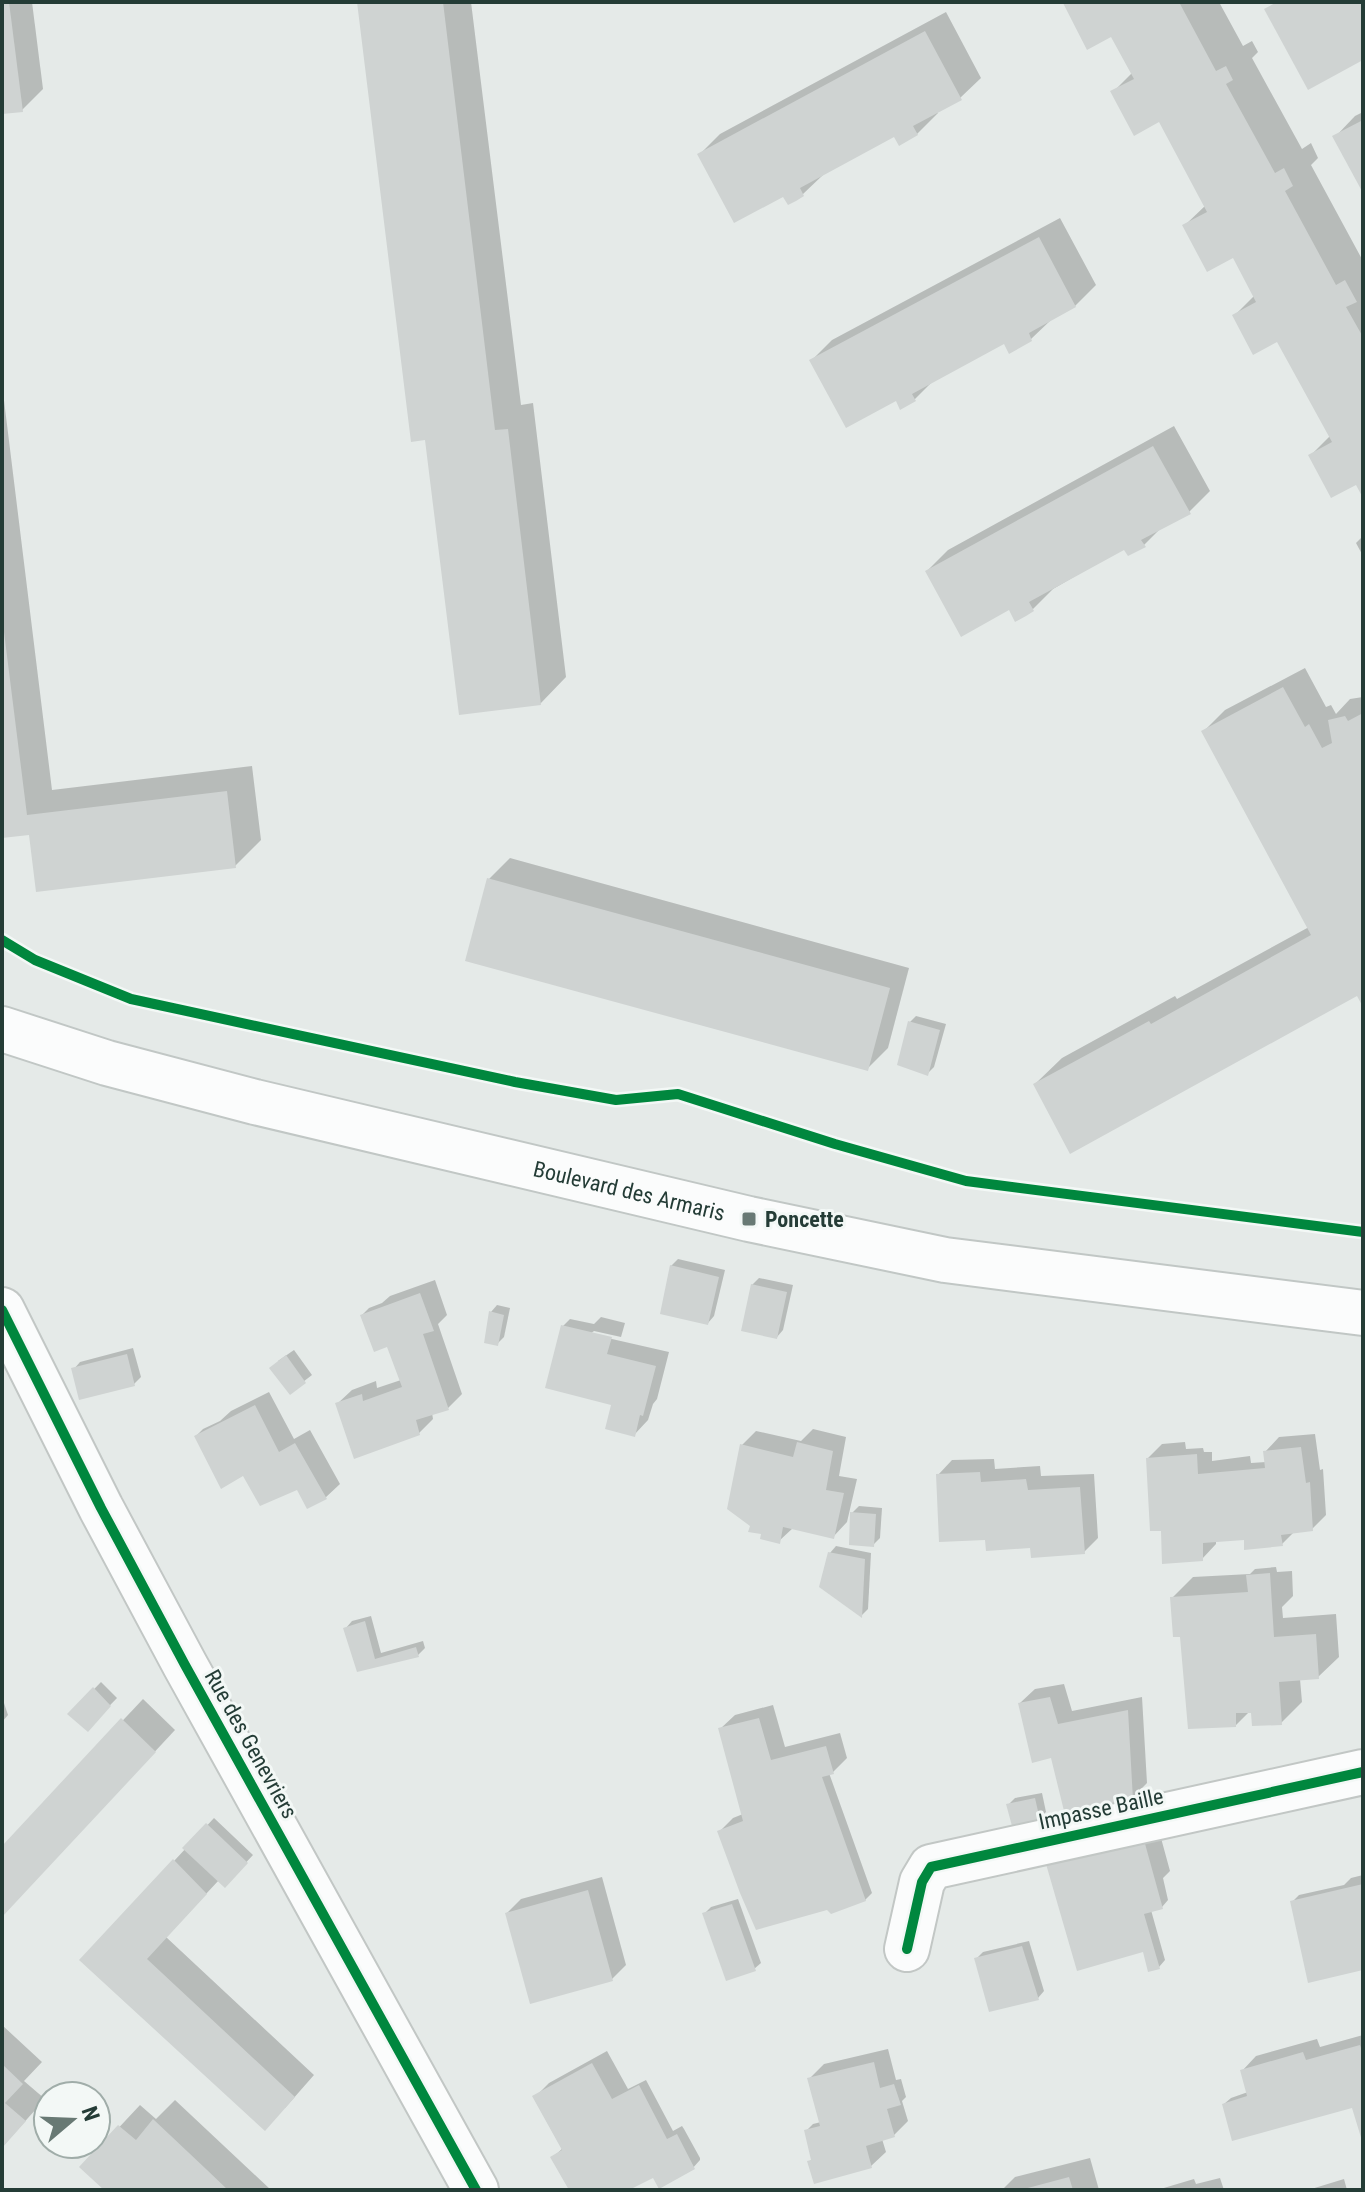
<svg xmlns="http://www.w3.org/2000/svg" width="1365" height="2192" viewBox="0 0 1365 2192" font-family="'Roboto Condensed',sans-serif">
  <rect width="100%" height="100%" fill="#e5eae8"/>
  <!-- shadow -->
  <g fill="#0003">
    <path d="M2,2H32L43,89L22,110L2,112Z"/>
    <path d="M359,2H471L521,405L533,403L566,677L540,704L427,438Z"/>
    <path d="M1067,2H1219L1243,46L1252,41L1258,52L1252,58L1302,149L1311,143L1318,158L1311,165L1363,261V494L1357,483L1310,456L1330,436L1278,339L1234,316L1255,295L1234,256L1184,226L1206,205L1159,120L1113,92L1133,72L1112,34Z"/>
    <path d="M946,12L981,78L960,98L937,111L938,113L917,134H895L824,174L803,194H784L699,155L720,134Z"/>
    <path d="M1363,112V189L1335,137L1355,116Z"/>
    <path d="M1060,218L1096,285L1075,306L1052,319L1031,339L1005,342L934,380L914,400L897,398L812,360L832,340Z"/>
    <path d="M2,384L52,790L252,766L261,840L235,866L31,833L2,836Z"/>
    <path d="M1174,426L1210,491L1189,512L1164,525L1144,545L1125,547L1053,589L1033,609L927,571L948,550Z"/>
    <path d="M1363,536V556L1356,543Z"/>
    <path d="M1305,668L1326,707L1331,705L1336,714L1350,699L1363,697V1003L1358,993L1035,1084L1062,1058L1175,996L1177,999L1309,927L1204,731L1225,710Z"/>
    <path d="M510,858L909,968L888,1048L867,1069L489,879Z"/>
    <path d="M916,1016L946,1024L934,1067L927,1074L910,1022Z"/>
    <path d="M678,1259L725,1270L714,1316L708,1323L671,1266Z"/>
    <path d="M759,1278L793,1285L783,1330L777,1337L752,1285Z"/>
    <path d="M435,1280L447,1315L438,1324L462,1394L448,1408L432,1413L433,1419L419,1433L337,1404L352,1390L376,1381L377,1388L401,1380L388,1345L362,1315L369,1308L382,1303L390,1296Z"/>
    <path d="M497,1305L510,1308L504,1337L497,1344L491,1312Z"/>
    <path d="M601,1317L625,1323L621,1337L594,1331L590,1334L669,1352L657,1399L653,1404L648,1420L634,1435L563,1326L570,1319L594,1324Z"/>
    <path d="M133,1348L141,1377L134,1384L74,1369L80,1362Z"/>
    <path d="M294,1350L312,1375L290,1392L278,1361Z"/>
    <path d="M269,1392L294,1439L310,1430L340,1484L325,1498L298,1487L244,1473L196,1436L203,1429L220,1421L231,1411Z"/>
    <path d="M813,1429L846,1437L839,1476L857,1479L847,1522L833,1537L793,1528L779,1541L742,1445L756,1431L801,1441Z"/>
    <path d="M1315,1434L1320,1470L1323,1469L1326,1515L1312,1529L1295,1531L1282,1544L1246,1538L1216,1540V1544L1202,1559L1163,1529L1148,1458L1162,1444L1185,1442L1186,1449L1203,1448L1204,1452H1212V1461L1250,1456L1251,1463L1266,1462L1265,1452L1279,1437Z"/>
    <path d="M994,1459L995,1469L1040,1466L1041,1476L1094,1474L1098,1538L1084,1552L1032,1546L986,1538L938,1475L952,1460Z"/>
    <path d="M859,1506L882,1508L880,1538L873,1545L852,1513Z"/>
    <path d="M836,1546L871,1553L868,1609L862,1615L830,1553Z"/>
    <path d="M1276,1567L1277,1572L1292,1571L1293,1596L1282,1607L1283,1618L1336,1614L1339,1657L1318,1677L1300,1679L1302,1702L1281,1723L1250,1711L1236,1725L1182,1635L1172,1598L1193,1577L1250,1574L1255,1569Z"/>
    <path d="M371,1616L381,1653L423,1641L425,1648L418,1655L358,1670L346,1628L352,1621Z"/>
    <path d="M101,1682L117,1698L87,1729L70,1714Z"/>
    <path d="M1064,1684L1072,1711L1142,1697L1147,1783L1132,1798L1053,1756L1020,1703L1035,1689Z"/>
    <path d="M2,1697L8,1715L2,1722Z"/>
    <path d="M143,1699L175,1730L2,1916V1849Z"/>
    <path d="M773,1705L785,1747L840,1733L847,1758L833,1772L829,1773L872,1893L865,1900L719,1832L733,1818L743,1814L720,1729L735,1715Z"/>
    <path d="M1042,1793L1046,1812L1039,1818L1008,1805L1015,1798Z"/>
    <path d="M214,1818L253,1855L225,1885L219,1880L166,1937L314,2075L285,2108L82,1960Z"/>
    <path d="M1158,1827L1170,1871L1163,1878L1168,1900L1162,1907L1151,1910L1165,1960L1159,1967L1144,1949L1048,1864Z"/>
    <path d="M1363,1875V1968L1292,1902L1299,1895L1344,1885L1351,1878Z"/>
    <path d="M602,1877L626,1965L612,1979L507,1913L521,1899Z"/>
    <path d="M738,1899L761,1963L754,1969L704,1914L711,1907Z"/>
    <path d="M1029,1941L1044,1991L1038,1998L976,1959L983,1952Z"/>
    <path d="M2,2025L42,2062L24,2081L45,2099L2,2147Z"/>
    <path d="M1363,2035V2137L1353,2106L1224,2104L1231,2098L1248,2092L1242,2071L1256,2056L1317,2039L1320,2047Z"/>
    <path d="M888,2049L896,2080L901,2079L906,2097L902,2101L908,2121L894,2135L882,2139L886,2152L871,2166L809,2162L813,2158L806,2131L813,2124L821,2122L810,2078L824,2064Z"/>
    <path d="M607,2051L628,2089L646,2080L673,2131L682,2126L684,2129L700,2158V2160L691,2170L654,2175L625,2190H571L553,2157L563,2148L535,2097L549,2083Z"/>
    <path d="M175,2100L271,2190H107L82,2167L140,2105L156,2119Z"/>
    <path d="M1090,2158L1099,2190H1002L1015,2177Z"/>
    <path d="M1220,2178L1224,2190H1157L1194,2179L1196,2184Z"/>
    <path d="M1344,2179L1347,2190H1308Z"/>
  </g>
  <!-- building -->
  <g fill="#cfd3d2">
    <path d="M2,2H9L23,112L2,114Z"/>
    <path d="M357,2H443L495,430L508,429L541,705L459,715L425,440L411,442Z"/>
    <path d="M1064,2H1179L1216,71L1226,66L1233,80L1226,84L1275,173L1284,168L1293,186L1285,191L1336,285L1345,280L1357,302L1346,307L1363,337V498L1356,485L1331,498L1308,455L1332,442L1277,342L1253,355L1232,315L1256,302L1233,258L1207,272L1182,225L1207,212L1159,122L1134,136L1110,91L1134,79L1111,37L1087,50L1063,3Z"/>
    <path d="M1277,2H1363V60L1308,90L1264,9Z"/>
    <path d="M925,31L962,100L913,126L918,135L899,146L894,137L800,188L804,196L796,201L788,205L783,197L734,223L697,154Z"/>
    <path d="M1363,120V193L1332,136Z"/>
    <path d="M1039,237L1076,307L1029,333L1032,341L1009,354L1004,344L912,394L916,401L900,410L896,401L846,428L809,360Z"/>
    <path d="M1153,446L1191,514L1141,540L1146,547L1128,556L1124,550L1029,602L1034,611L1026,616L1015,622L1009,610L961,637L925,571Z"/>
    <path d="M2,632H4L27,815L227,791L236,868L36,892L29,835L2,838Z"/>
    <path d="M1283,687L1305,727L1309,724L1322,748L1332,743L1328,720L1345,716L1348,721L1363,713V1007L1357,996L1070,1154L1033,1084L1149,1021L1151,1024L1311,935L1201,731Z"/>
    <path d="M487,878L890,988L868,1071L465,961Z"/>
    <path d="M908,1021L940,1030L928,1076L897,1065Z"/>
    <path d="M670,1265L719,1277L708,1325L660,1314Z"/>
    <path d="M751,1284L787,1292L777,1339L741,1331Z"/>
    <path d="M420,1293L434,1331L423,1334L449,1410L416,1420L420,1435L354,1459L335,1403L362,1394L363,1401L402,1387L387,1347L374,1352L360,1315Z"/>
    <path d="M489,1311L504,1315L498,1346L484,1343Z"/>
    <path d="M561,1325L612,1337L607,1354L656,1366L643,1416L640,1415L635,1437L605,1429L611,1405L545,1388Z"/>
    <path d="M127,1354L135,1386L79,1400L71,1368Z"/>
    <path d="M286,1355L306,1383L290,1395L269,1368Z"/>
    <path d="M255,1405L279,1452L295,1443L327,1499L307,1509L297,1490L260,1506L243,1476L221,1489L194,1436Z"/>
    <path d="M797,1442L833,1451L826,1490L844,1493L834,1539L783,1527L780,1544L760,1539L761,1534L748,1532L750,1526L727,1509L740,1444L793,1457Z"/>
    <path d="M1301,1447L1306,1483L1310,1482L1313,1531L1281,1535L1283,1546L1244,1550V1540L1203,1543V1561L1162,1564L1161,1531H1150L1146,1458L1197,1454L1198,1474L1265,1468L1263,1451Z"/>
    <path d="M980,1472L981,1482L1026,1479L1028,1490L1080,1487L1085,1554L1031,1558L1030,1548L986,1551L985,1540L939,1542L936,1474Z"/>
    <path d="M850,1512L876,1514L874,1547L849,1545Z"/>
    <path d="M828,1552L865,1559L862,1618L819,1587Z"/>
    <path d="M1270,1573L1274,1637L1316,1634L1319,1679L1279,1682L1282,1725L1252,1726L1251,1713H1236V1727L1188,1729L1180,1637H1173L1170,1597L1248,1592L1246,1575Z"/>
    <path d="M365,1621L375,1659L416,1647L419,1657L357,1672L343,1628Z"/>
    <path d="M93,1687L111,1706L88,1732L67,1714Z"/>
    <path d="M1050,1697L1058,1724L1128,1710L1133,1800L1065,1815L1051,1758L1032,1763L1018,1703Z"/>
    <path d="M121,1718L156,1752L2,1917V1846Z"/>
    <path d="M759,1718L771,1760L826,1746L834,1774L822,1777L866,1901L831,1914L827,1910L756,1930L740,1893L717,1831L743,1821L718,1728Z"/>
    <path d="M1035,1798L1040,1820L1012,1826L1006,1804Z"/>
    <path d="M206,1823L248,1863L225,1888L182,1848Z"/>
    <path d="M1144,1840L1163,1909L1144,1914L1160,1969L1148,1972L1143,1952L1077,1971L1046,1864Z"/>
    <path d="M173,1859L207,1894L147,1959L295,2097L265,2131L79,1960Z"/>
    <path d="M1363,1884V1970L1308,1983L1290,1901Z"/>
    <path d="M588,1890L613,1981L530,2004L505,1913Z"/>
    <path d="M732,1904L756,1971L726,1981L702,1913Z"/>
    <path d="M1022,1946L1039,2000L989,2012L974,1958Z"/>
    <path d="M1360,2045L1363,2054V2144L1352,2108L1232,2141L1222,2104L1247,2096L1240,2070L1303,2052L1306,2060Z"/>
    <path d="M874,2062L880,2088L894,2084L901,2105L887,2109L895,2137L866,2146L872,2168L814,2184L807,2161L811,2160L804,2130L820,2126L807,2078Z"/>
    <path d="M592,2063L612,2099L639,2085L667,2139L677,2134L695,2169L659,2189L653,2178L629,2190H569L550,2157L562,2150L532,2096Z"/>
    <path d="M2,2064L23,2084L5,2103L26,2121L2,2148Z"/>
    <path d="M153,2119L206,2169L228,2190H104L79,2167L118,2125L136,2140Z"/>
    <path d="M1069,2177L1073,2190H1024V2189Z"/>
  </g>
  <g fill="none" stroke-linecap="round" stroke-linejoin="round">
    <!-- street casing -->
    <g stroke="#c2c7c5" stroke-width="48">
      <g id="street">
        <path d="M2,1310L101,1508L185,1665L476,2190"/>
        <path d="M907,1949L922,1882L931,1867L1363,1772"/>
      </g>
    </g>
    <!-- secondary casing -->
    <g stroke="#c1c7c5" stroke-width="48">
      <g id="secondary">
        <path id="s1" d="M2,1029L107,1063L255,1102L749,1219L945,1260L1363,1313"/>
      </g>
    </g>
    <!-- street -->
    <use href="#street" stroke="#fbfcfc" stroke-width="44"/>
    <!-- secondary -->
    <use href="#secondary" stroke="#fbfcfc" stroke-width="44"/>
    <!-- cycleway casing -->
    <g stroke="#f3f8f6" stroke-width="15">
      <g id="cycleway">
        <path d="M2,940L35,960L131,999L515,1082L616,1100L678,1094L835,1144L966,1181L1363,1232"/>
        <path d="M2,1310L101,1508L185,1665L476,2190"/>
        <path d="M907,1949L922,1882L931,1867L1363,1772"/>
      </g>
    </g>
    <!-- cycleway -->
    <use href="#cycleway" stroke="#00873e" stroke-width="10"/>
  </g>
  <!-- markers -->
  <rect fill="#687974" stroke="#f3f8f6" stroke-width="3" x="741" y="1211" width="16" height="16" rx="4"/>
  <g text-anchor="middle" dominant-baseline="central" stroke-width="6" stroke-linejoin="round" paint-order="stroke">
    <!-- street labels -->
    <g font-size="22" fill="#243c36" stroke="#f3f8f6">
      <text stroke="none"><textPath href="#s1" startOffset="648">Boulevard des Armaris</textPath></text>
      <text transform="translate(251 1744) rotate(61)">Rue des Genevriers</text>
      <text transform="translate(1101 1809) rotate(-12)">Impasse Baille</text>
    </g>
    <!-- poi labels -->
    <g font-size="22" font-weight="bold" fill="#243c36" stroke="#f3f8f6" text-anchor="start">
      <text x="765" y="1219">Poncette</text>
    </g>
  </g>
  <!-- border -->
  <rect width="1365" height="2192" fill="none" stroke="#243c36" stroke-width="8"/>
  <!-- north arrow -->
  <g transform="translate(72 2120) rotate(71)"><circle r="38" fill="#f3f8f6" stroke="#a0ada9" stroke-width="2"/>
  <path d="M0-6L14 30L0 20L-14 30Z" fill="#687974"/>
  <text y="-12" font-size="22" font-weight="bold" text-anchor="middle" fill="#243c36">N</text>
  </g>
</svg>
